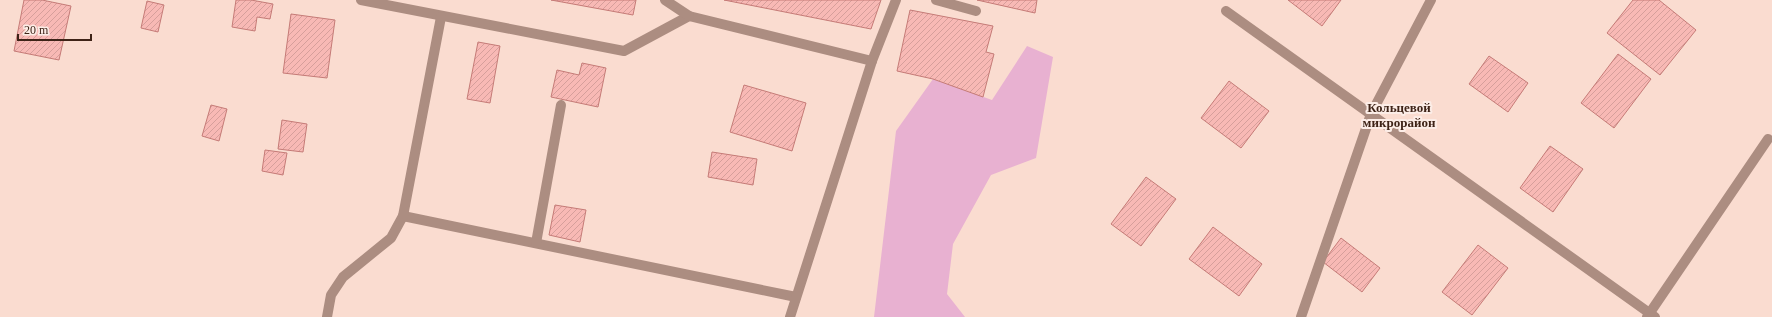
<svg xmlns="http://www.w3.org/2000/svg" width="1772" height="317" viewBox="0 0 1772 317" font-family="Georgia,serif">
  <defs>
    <pattern id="building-hatch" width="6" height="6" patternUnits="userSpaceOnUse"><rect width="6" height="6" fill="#f8b9b5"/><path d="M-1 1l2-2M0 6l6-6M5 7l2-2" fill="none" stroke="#d69f9b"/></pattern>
  </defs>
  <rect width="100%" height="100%" fill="#fadcd0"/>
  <!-- grass -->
  <path fill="#e8b1d1" d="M1027,46L1053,57L1036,158L991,175L953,244L947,294L965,317H874L896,131L933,79L992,100Z"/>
  <!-- building -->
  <g fill="url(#building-hatch)" stroke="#c57b77">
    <path d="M24,0H42L71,6L59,60L14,51Z"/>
    <path d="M236,0H251L273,4L270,19L257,17L255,31L232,27Z"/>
    <path d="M551,0H636L633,15Z"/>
    <path d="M724,0H881L871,29Z"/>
    <path d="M977,0H1037L1035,13Z"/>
    <path d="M1288,0H1341L1322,26Z"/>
    <path d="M1633,0H1659L1696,30L1660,75L1607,33Z"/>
    <path d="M147,1L164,5L158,32L141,28Z"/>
    <path d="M910,10L993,26L986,52L994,54L983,97L933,79L897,71Z"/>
    <path d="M291,14L335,20L327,78L283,73Z"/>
    <path d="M478,42L500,46L490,103L467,99Z"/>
    <path d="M1618,54L1651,79L1614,128L1581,103Z"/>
    <path d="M1489,56L1528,83L1508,112L1469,84Z"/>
    <path d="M582,63L606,68L598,107L551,97L557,70L579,75Z"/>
    <path d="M1229,81L1269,111L1241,148L1201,118Z"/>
    <path d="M744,85L806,103L792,151L730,132Z"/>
    <path d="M211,105L227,109L219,141L202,136Z"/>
    <path d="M282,120L307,124L303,152L278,149Z"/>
    <path d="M1550,146L1583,169L1553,212L1520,188Z"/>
    <path d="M265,150L287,153L283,175L262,171Z"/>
    <path d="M712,152L757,159L753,185L708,177Z"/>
    <path d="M1146,177L1176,199L1141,246L1111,224Z"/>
    <path d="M555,205L586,210L580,242L549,235Z"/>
    <path d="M1213,227L1262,264L1239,296L1189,259Z"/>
    <path d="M1341,238L1380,268L1362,292L1323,262Z"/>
    <path d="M1478,245L1508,268L1472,315L1442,292Z"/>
  </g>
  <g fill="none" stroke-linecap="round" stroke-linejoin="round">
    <!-- minor -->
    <g stroke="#ac8d81" stroke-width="10">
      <path d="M361,0L624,51L689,16L872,61"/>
      <path d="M665,0L689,16"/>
      <path d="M936,0L976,11"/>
      <path d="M1226,11L1655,317"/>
      <path d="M403,216L796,297"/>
      <path d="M536,243L561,105"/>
      <path d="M327,317L331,295L343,277L391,238L403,216L441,17"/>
      <path d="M790,317L872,61L896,0"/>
      <path d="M1301,317L1371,114L1431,0"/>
      <path d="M1647,317L1768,139"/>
    </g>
  </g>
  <g text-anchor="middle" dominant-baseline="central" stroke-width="4" stroke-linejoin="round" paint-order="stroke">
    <!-- neighbourhood labels -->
    <g font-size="13" font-weight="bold" fill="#3e2317" stroke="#fcede7">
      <text x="1399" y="107">Кольцевой<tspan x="1399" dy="15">микрорайон</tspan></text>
    </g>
  </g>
  <!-- scale -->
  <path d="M18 34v6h73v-6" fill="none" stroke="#3e2317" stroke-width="2"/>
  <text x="24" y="34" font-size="12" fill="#3e2317" stroke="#fcede7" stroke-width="3" paint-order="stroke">20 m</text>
</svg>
